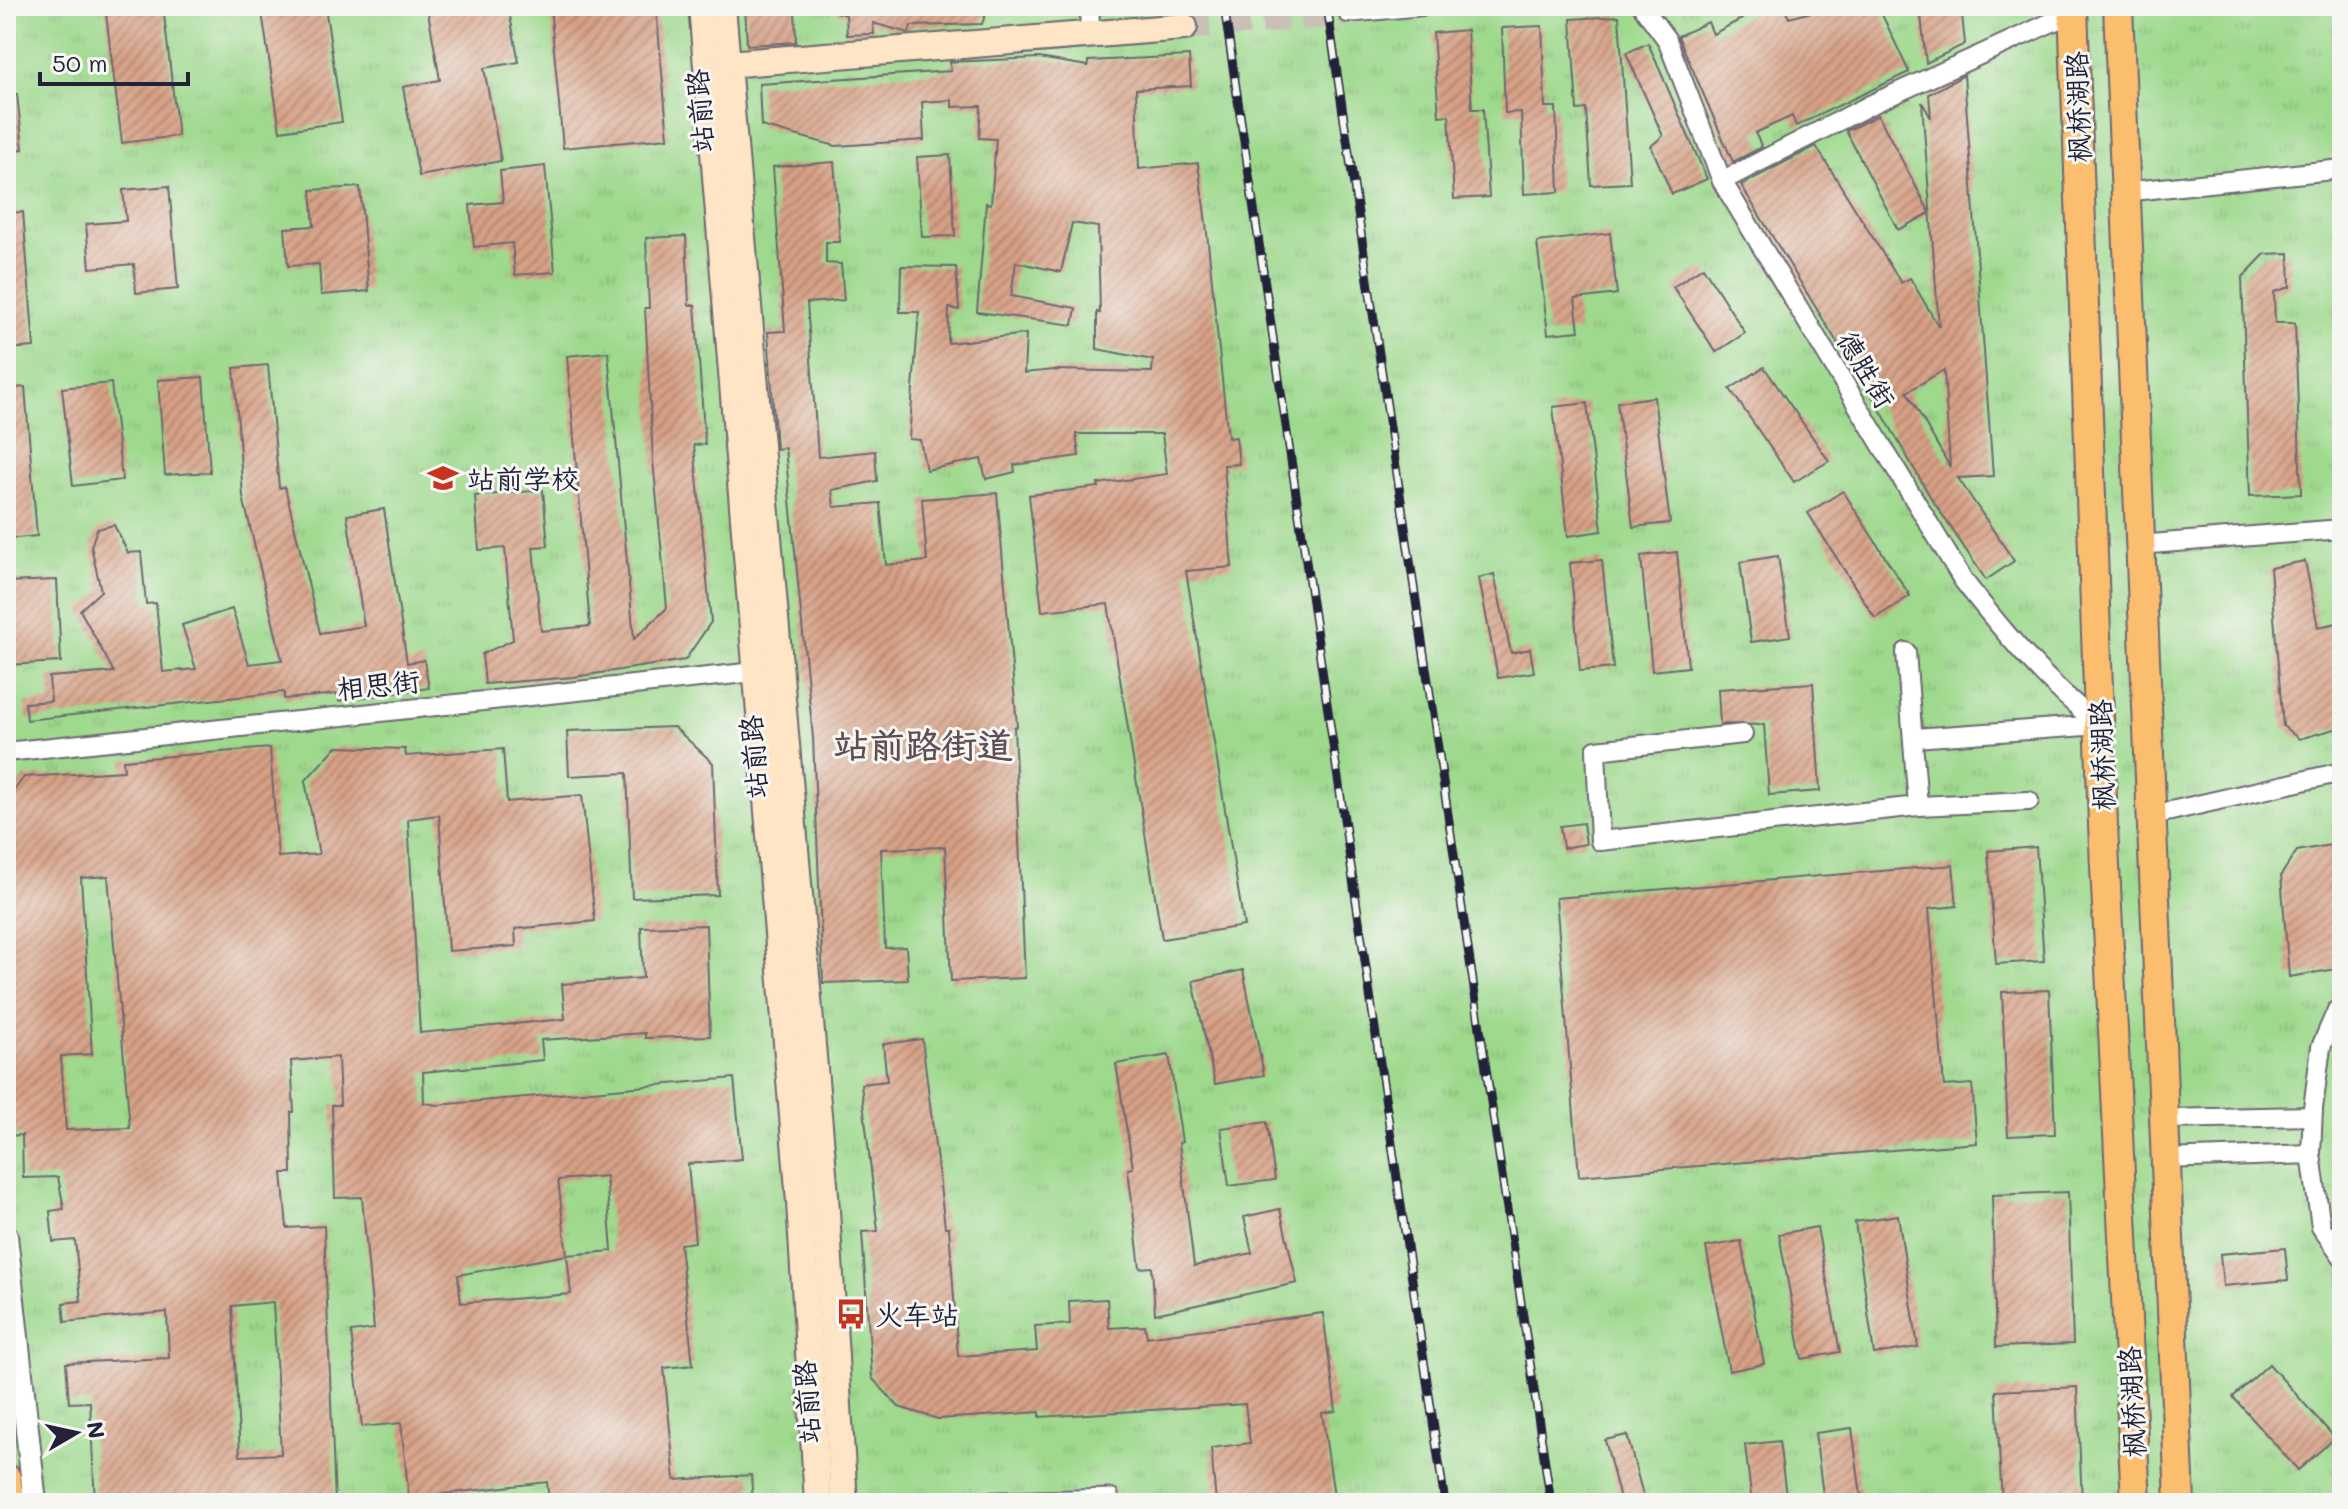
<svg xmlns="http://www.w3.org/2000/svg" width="2348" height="1509" viewBox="0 0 2348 1509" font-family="Mali,'LXGW WenKai TC',sans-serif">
  <defs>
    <pattern id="park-tufts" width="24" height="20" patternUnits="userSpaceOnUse" patternTransform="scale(2)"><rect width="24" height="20" fill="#9ed98d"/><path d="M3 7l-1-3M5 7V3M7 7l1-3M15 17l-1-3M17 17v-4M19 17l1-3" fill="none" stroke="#88ba7b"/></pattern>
    <pattern id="building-hatch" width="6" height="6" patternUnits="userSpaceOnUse" patternTransform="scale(2)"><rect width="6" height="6" fill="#d7a085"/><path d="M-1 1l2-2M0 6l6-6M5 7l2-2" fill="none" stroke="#ae826e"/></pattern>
  </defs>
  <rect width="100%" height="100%" fill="#f6f6f2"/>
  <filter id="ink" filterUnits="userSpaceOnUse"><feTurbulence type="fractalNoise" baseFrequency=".0125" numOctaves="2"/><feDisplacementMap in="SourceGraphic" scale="16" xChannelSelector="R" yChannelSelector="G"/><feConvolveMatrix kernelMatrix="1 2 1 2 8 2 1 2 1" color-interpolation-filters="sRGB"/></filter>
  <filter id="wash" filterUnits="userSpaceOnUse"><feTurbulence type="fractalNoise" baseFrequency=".006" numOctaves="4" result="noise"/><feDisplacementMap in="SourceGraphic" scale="32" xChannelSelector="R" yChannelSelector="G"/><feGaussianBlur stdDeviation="1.8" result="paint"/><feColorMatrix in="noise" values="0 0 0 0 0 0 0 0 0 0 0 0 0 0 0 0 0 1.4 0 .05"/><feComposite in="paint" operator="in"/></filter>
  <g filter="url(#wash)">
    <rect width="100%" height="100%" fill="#f4e7d3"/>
    <!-- park -->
    <rect fill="url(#park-tufts)" stroke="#607e64" stroke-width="2" x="6" y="6" width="2336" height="1497"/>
    <g id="blocks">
      <!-- building -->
      <g fill="url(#building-hatch)" fill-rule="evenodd">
        <path d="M105,6H163L178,136L122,143Z"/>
        <path d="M261,6H325L342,122L280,131Z"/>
        <path d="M427,6H508L519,62L484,68L501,161L419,176L403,87L440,80Z"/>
        <path d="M550,6H656L668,138L563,148Z"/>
        <path d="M745,6H795L796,42L747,45Z"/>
        <path d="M832,6H988L982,24L911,26L909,33L873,23L874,34L847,35L846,15L831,10Z"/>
        <path d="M1747,6H1783L1789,18L1832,6H1878L1909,72L1796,126L1792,116L1755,133L1762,147L1733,162L1678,36L1708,22L1713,34L1751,14Z"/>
        <path d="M1920,6H1961L1965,44L1926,63Z"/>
        <path d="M1619,16L1630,183L1591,185L1586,109L1577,110L1571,19Z"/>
        <path d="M1542,26L1545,107H1556L1559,192L1524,194L1521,112L1505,113L1502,28Z"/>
        <path d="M1467,30L1472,109H1483L1489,197L1454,199L1449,115L1439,116L1433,33Z"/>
        <path d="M1648,43L1707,179L1672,194L1651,146L1663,136L1626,53Z"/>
        <path d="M1189,56L1191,86L1136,89L1139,169L1198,163L1206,223L1228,438L1236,437L1239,464L1224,465L1232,567L1186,571L1244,926L1162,939L1108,604L1042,611L1029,495L1099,487L1098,484L1167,474L1162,434H1076L1079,456L1014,465L1015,472L986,479L981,459L926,470L920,440L909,439L919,312H900L901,266L956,267L959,310L949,308L948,343L1026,334L1024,373L1054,370L1152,372L1153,360L1097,349V312L1100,313L1098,227L1072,223L1061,272L1016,262L1011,296L1076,308L1073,325L977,312L986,203L991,204L996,139L979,138L981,106L952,107V100L922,102L924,140L836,146L761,126L759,84L951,71L950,62L1039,58L1088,66V61Z"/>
        <path d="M1964,75L1993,476L1958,478L2014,561L1986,580L1931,498L1870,392L1868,393L1741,185L1816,146L1901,283L1910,278L1939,327L1922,102L1931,118L1929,94ZM1944,370L1950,467L1907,392Z"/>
        <path d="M17,94L23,149L6,151V95Z"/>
        <path d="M1878,115L1930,213L1898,230L1846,131Z"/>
        <path d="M950,155L955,236L922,237L917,157Z"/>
        <path d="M834,162L840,242H826V263L841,264L844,300L807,303L818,457L875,451L877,481L832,490L834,507L880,503L886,565L927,561L922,499L997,493L1017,726L1014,727L1025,978L951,981L945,847L881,849L885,948L906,947L908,980L823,983L813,738L785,448L776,449L768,332L785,331L773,167Z"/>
        <path d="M545,166L555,272L515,275L512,243L474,247L470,205L503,202L500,171Z"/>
        <path d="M169,186L178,289L136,293L134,264L90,268L86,224L126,221L123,190Z"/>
        <path d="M360,187L369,291L321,295L319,264L288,266L285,228L314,226L311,190Z"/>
        <path d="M23,212L34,347L6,349V213Z"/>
        <path d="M1610,233L1617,294L1575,299L1579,331L1548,334L1537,242Z"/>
        <path d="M686,236L689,305H695L705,444L694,445L711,622L685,660L574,677L485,684L482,654L513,640L505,548L479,550L475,496L543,490L548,546L533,547L541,631L590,626L567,356L608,352L634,639L667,608L653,460L645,308H649L646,238Z"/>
        <path d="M2289,253L2290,287L2274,292L2275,323H2295L2301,494L2250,496L2242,278L2265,254Z"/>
        <path d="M1703,267L1745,333L1716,352L1673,287Z"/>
        <path d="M268,365L279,488L285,487L320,633L364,626L347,515L384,509L407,663L424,660L429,688L339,701L337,694L284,699V692L27,720L25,703L51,701L49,677L114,672L80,610L101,591L91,546L97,529L114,525L128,553L141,552L146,604L156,603L163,672L196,669L182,625L232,609L249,664L282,660L243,497L234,368Z"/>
        <path d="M1764,367L1829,461L1794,482L1730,389Z"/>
        <path d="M203,377L210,472L165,475L158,380Z"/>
        <path d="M111,383L122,480L73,486L62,388Z"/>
        <path d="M25,387L37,536L6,539V389Z"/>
        <path d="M1654,397L1670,523L1633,527L1617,402Z"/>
        <path d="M1587,403L1602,531L1568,536L1553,407Z"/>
        <path d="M1843,491L1910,596L1875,618L1808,513Z"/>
        <path d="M1677,552L1688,667L1652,671L1641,556Z"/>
        <path d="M1778,556L1790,636L1751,642L1740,562Z"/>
        <path d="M1602,560L1613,668L1580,671L1570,563Z"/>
        <path d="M2305,561L2318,627L2342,622V727L2299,739L2283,726L2270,568Z"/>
        <path d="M1494,574L1511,653L1530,649L1534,672L1498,678L1479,578Z"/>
        <path d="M57,580L61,662L6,665V582Z"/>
        <path d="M1813,683L1820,791L1769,795L1764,725L1720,724L1718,689Z"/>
        <path d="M674,727L713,763L718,895L632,898L627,773L569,776L567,731Z"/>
        <path d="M336,747L405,749L406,756L503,749L507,802L582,795L595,921L515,929L516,946L448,951L439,815L408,819L420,1033L565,1019L562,984L643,978L641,927L706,925L710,1036L645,1038V1033L541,1040L543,1060L423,1072L424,1103L438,1105L734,1078L742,1159L688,1164L695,1242L680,1244L693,1365L664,1368L675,1480L751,1475L753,1503H549L547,1482L409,1498L401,1423L362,1427L351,1332L374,1329L362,1197L335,1198L332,1105H340L338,1057L291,1061L294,1112H291L292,1173H282L287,1228L324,1226L335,1503H95L90,1402L69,1403L66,1363L169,1358L167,1312L65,1322L63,1303L81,1301L75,1240L53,1242L50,1211L64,1209L58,1177L23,1178L22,1135L6,1136V801L24,777L124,771L123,760L270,748L278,857L319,854L305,781ZM108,876L130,1128L66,1130L61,1056L92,1054L81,878ZM606,1176L612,1251L567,1255L558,1180ZM567,1255L571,1294L461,1303L458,1275ZM273,1302L281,1454L240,1456L232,1306Z"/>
        <path d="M1583,823L1586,844L1563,848L1560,826Z"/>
        <path d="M2342,843V968L2289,977L2281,875L2297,851Z"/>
        <path d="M2036,847L2044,961L1996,964L1988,851Z"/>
        <path d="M1953,865L1957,906L1929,909L1944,1086L1972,1084L1977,1143L1579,1176L1556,898Z"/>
        <path d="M1243,970L1264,1075L1215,1084L1193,981Z"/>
        <path d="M2049,990L2055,1134L2008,1136L2002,992Z"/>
        <path d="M922,1039L945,1227H949L958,1356L1037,1351L1035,1326L1070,1324L1069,1301L1107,1299L1109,1328L1145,1326L1147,1337L1323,1313L1336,1411L1322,1413L1335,1503H1216L1211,1448L1250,1443L1245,1404L1040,1417V1412L938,1419L899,1407L872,1378L862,1232L878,1231L861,1084L887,1081L883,1044Z"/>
        <path d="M1169,1055L1182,1142L1179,1143L1194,1266L1252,1253L1244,1217L1280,1209L1297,1283L1155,1314L1152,1267L1140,1268L1128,1169L1133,1168L1116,1064Z"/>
        <path d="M1267,1122L1275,1180L1229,1186L1221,1128Z"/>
        <path d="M2068,1192L2073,1344L1996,1347L1992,1195Z"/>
        <path d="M1898,1215L1918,1347L1874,1354L1855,1222Z"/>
        <path d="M1817,1227L1840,1352L1802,1359L1779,1234Z"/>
        <path d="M1741,1241L1764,1364L1729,1371L1706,1247Z"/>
        <path d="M2285,1248L2288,1280L2223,1286L2220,1254Z"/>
        <path d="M2269,1364L2335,1438L2298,1470L2233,1397Z"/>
        <path d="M2077,1387L2082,1503H2002L1996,1391Z"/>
        <path d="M1852,1428L1862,1503H1824L1815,1433Z"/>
        <path d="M1627,1435L1645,1503H1621L1605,1440Z"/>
        <path d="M1779,1441L1787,1503H1752L1745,1445Z"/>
      </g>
    </g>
  </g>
  <g filter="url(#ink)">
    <use href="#blocks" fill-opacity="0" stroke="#6c6770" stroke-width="2"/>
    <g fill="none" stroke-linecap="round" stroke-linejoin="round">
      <!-- secondary-tunnel -->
      <path stroke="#cac0b5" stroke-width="26" stroke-dasharray="26 13" stroke-linecap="butt" d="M1184,27L1348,13"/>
      <!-- service casing -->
      <g stroke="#6c6770" stroke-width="13">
        <path id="service" d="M845,1501L1113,1494V1503"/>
      </g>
      <!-- minor casing -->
      <g stroke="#6c6770" stroke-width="22">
        <g id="minor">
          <path d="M1642,6L1667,40L1722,181L1963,580C2005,634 2046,683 2100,725"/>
          <path d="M1348,13L1422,6"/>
          <path d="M1089,34L1090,6"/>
          <path d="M1722,181L1870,105L2074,12"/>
          <path d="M2123,192L2342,169"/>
          <path d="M2138,545L2342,529"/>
          <path d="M1906,652L1918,806L2029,801"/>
          <path d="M1743,734L1596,750L1600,841L1918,806"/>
          <path d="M1914,738L2100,725"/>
          <path d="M6,752L755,672"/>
          <path d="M2149,816L2342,772"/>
          <path d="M2163,1119L2312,1116L2321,1047L2337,1010L2342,1009"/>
          <path d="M2311,1154L2313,1109"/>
          <path d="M2164,1159L2311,1154L2321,1227L2342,1256"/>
        </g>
      </g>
      <!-- tertiary casing -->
      <g stroke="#6c6770" stroke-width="26">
        <path id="tertiary" d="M6,1236L35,1503"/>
      </g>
      <!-- secondary casing -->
      <g stroke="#6c6770" stroke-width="30">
        <g id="secondary">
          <path d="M702,6L800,1202L818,1503"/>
          <path d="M722,6L825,1195L844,1503"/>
          <path d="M727,64L1184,27"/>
        </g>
      </g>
      <!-- primary casing -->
      <g stroke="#6c6770" stroke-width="32">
        <g id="primary">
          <path d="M2073,6L2103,825L2136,1503"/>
          <path d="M2118,6L2180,1503"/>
          <path d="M6,1478L10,1503"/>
        </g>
      </g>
      <!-- service -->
      <use href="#service" stroke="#fff" stroke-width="9"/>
      <!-- minor -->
      <use href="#minor" stroke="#fff" stroke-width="18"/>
      <!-- tertiary -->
      <use href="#tertiary" stroke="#fff" stroke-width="22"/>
      <!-- secondary -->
      <use href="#secondary" stroke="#fde5c5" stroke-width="26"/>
      <!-- primary -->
      <use href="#primary" stroke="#fbbd6e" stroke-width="28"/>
      <!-- rail casing -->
      <g stroke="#22223b" stroke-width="9">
        <g id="rail">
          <path d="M1224,6L1445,1503"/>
          <path d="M1327,6L1551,1503"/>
        </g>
      </g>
      <!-- rail -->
      <use href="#rail" stroke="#f6f6f2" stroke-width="6" stroke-dasharray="18" stroke-linecap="butt"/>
    </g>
  </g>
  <!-- icons -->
  <defs>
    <g id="school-bare" transform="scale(2.4)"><path d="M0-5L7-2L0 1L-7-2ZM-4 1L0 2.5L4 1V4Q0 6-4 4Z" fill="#c8321e" stroke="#f6f6f2" stroke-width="2.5" paint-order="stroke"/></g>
    <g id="bus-bare" transform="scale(2.4)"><path d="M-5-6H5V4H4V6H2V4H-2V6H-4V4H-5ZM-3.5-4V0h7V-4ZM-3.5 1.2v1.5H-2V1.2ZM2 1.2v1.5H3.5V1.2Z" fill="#c8321e" stroke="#f6f6f2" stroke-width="2.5" paint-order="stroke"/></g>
  </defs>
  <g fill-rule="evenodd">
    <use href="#school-bare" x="443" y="478"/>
    <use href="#bus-bare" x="851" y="1314"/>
  </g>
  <g text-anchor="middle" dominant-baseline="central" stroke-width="6" stroke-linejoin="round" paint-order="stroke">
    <!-- street labels -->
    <g font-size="28" fill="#22223b" stroke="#f6f6f2">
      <text transform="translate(2077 107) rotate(-92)">枫桥湖路</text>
      <text transform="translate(699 111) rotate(-95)">站前路</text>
      <text transform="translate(1867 369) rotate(59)">德胜街</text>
      <text transform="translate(378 684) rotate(-6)">相思街</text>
      <text transform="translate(2101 755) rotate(-92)">枫桥湖路</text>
      <text transform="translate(753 757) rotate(-95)">站前路</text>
      <text transform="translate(806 1402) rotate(-94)">站前路</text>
      <text transform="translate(2131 1402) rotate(-93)">枫桥湖路</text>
    </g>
    <!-- poi labels -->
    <g font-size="28" fill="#22223b" stroke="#f6f6f2" text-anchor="start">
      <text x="467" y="478">站前学校</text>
      <text x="875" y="1314">火车站</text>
    </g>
    <!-- district labels -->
    <g font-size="36" font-weight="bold" fill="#614e55" stroke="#f6f6f2">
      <text x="923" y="743">站前路街道</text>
    </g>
  </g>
  <!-- margin -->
  <rect width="2348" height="1509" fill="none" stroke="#f6f6f2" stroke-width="32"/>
  <!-- north arrow -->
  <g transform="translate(76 1433) rotate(81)" stroke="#f6f6f2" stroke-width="6" paint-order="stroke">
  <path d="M0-6L14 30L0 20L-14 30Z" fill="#22223b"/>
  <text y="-12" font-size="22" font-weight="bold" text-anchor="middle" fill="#22223b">N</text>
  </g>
  <!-- scale -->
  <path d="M40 72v12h148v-12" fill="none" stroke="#22223b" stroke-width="4"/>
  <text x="52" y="72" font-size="24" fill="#22223b" stroke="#f6f6f2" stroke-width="6" paint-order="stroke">50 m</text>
</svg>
